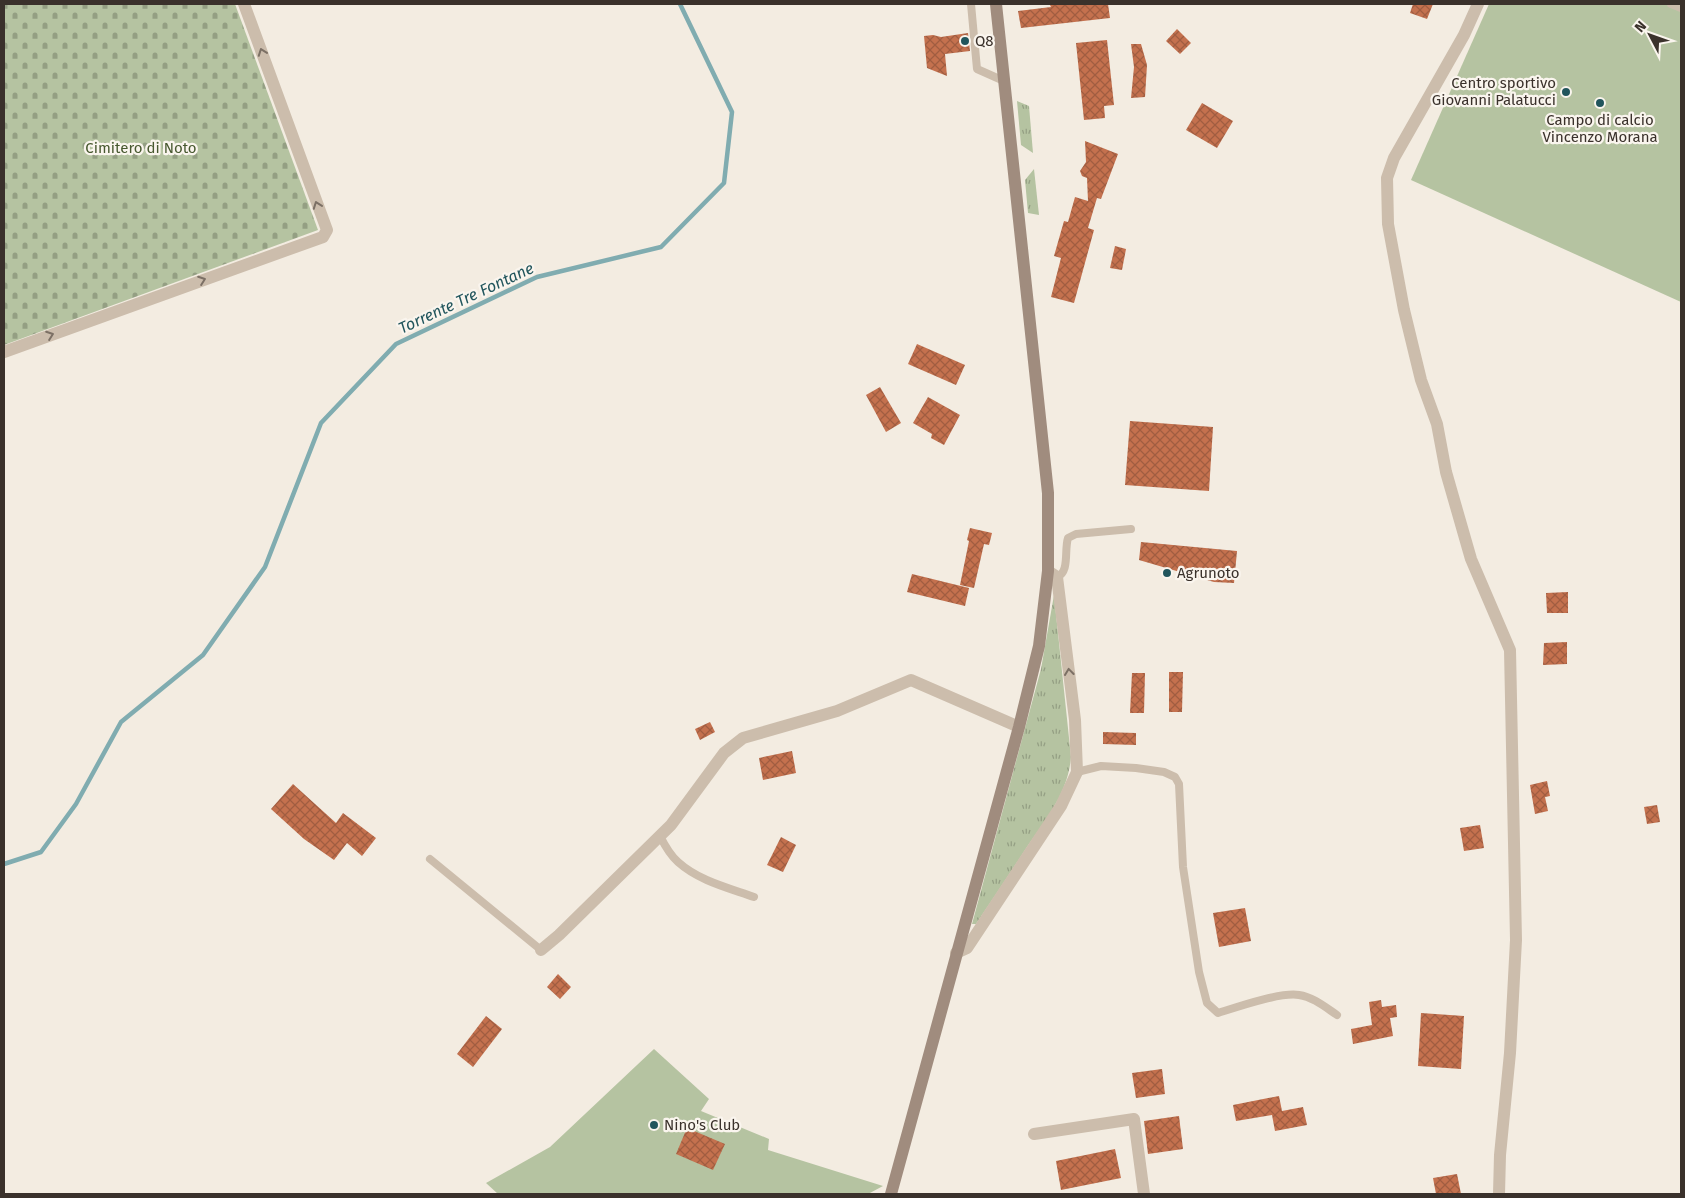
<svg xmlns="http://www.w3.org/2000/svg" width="1685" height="1198" viewBox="0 0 1685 1198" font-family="'Fira Sans',sans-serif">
  <defs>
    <pattern id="grass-tufts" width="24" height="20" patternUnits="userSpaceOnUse" patternTransform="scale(1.25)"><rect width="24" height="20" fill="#b5c3a1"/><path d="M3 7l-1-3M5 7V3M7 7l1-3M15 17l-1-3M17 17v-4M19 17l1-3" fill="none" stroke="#949f83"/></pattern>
    <pattern id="cemetery-stones" width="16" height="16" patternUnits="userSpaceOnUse" patternTransform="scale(1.25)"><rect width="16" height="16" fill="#b5c3a1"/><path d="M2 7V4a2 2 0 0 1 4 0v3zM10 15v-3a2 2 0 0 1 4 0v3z" fill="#949f83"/></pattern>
    <pattern id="building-cross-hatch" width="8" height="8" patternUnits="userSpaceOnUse" patternTransform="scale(1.25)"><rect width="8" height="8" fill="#c4714e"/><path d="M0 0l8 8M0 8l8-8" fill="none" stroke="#a05d41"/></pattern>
  </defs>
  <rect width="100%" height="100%" fill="#f3ece1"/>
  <!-- grass -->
  <g fill="url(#grass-tufts)">
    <path d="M1017,101L1029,106L1033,153L1021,145Z"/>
    <path d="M1034,169L1039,215L1028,213L1025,180Z"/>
    <path d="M1054,595L1071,757C1068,794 1045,820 1025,850C1009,875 992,900 976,924H972L1041,669Z"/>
  </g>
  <!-- cemetery -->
  <path fill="url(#cemetery-stones)" d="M4,4H235L318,230L4,345Z"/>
  <!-- pitch -->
  <g fill="#b5c3a1">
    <path d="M1489,4H1681V302L1411,180Z"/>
    <path d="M654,1049L709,1099L701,1111L769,1139L768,1150L883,1186L868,1194H498L486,1183L550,1147Z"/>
  </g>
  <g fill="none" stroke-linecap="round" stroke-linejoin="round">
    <!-- stream -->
    <path stroke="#80acb0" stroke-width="4.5" d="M4,864L41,852L76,804L121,722L203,655L265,567L321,423L396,344L537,277L661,247L724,183L732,112L680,4"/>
  </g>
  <!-- building -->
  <g fill="url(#building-cross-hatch)">
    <path d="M1059,4H1108L1110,18L1021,28L1018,11L1051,7L1050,5Z"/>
    <path d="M1413,4H1433L1427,19L1410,13Z"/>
    <path d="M1177,29L1191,43L1180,54L1166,41Z"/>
    <path d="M968,33L970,51L945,54L947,76L927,68L924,36L933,35L941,37Z"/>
    <path d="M1107,40L1114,105L1104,106L1105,118L1084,120L1076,43Z"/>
    <path d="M1131,44H1141L1147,65L1145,97L1131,98L1134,67Z"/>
    <path d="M1202,103L1233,121L1217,148L1186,130Z"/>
    <path d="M1085,141L1118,154L1101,199L1097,198L1088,228L1094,230L1074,303L1051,297L1061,258L1054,256L1064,221L1068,222L1075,197L1088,201L1087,178L1082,176L1080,171L1086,162Z"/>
    <path d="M1115,246L1126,249L1122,270L1110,268Z"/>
    <path d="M917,344L965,365L956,385L908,364Z"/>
    <path d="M880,387L901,423L886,432L866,395Z"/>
    <path d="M928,397L960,415L944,445L931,438L932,434L913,423Z"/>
    <path d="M1130,421L1213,427L1209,491L1125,485Z"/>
    <path d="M970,528L992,533L989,545L984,544L974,588L960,585L969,541L967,540Z"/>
    <path d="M1141,542L1237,551L1234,583L1214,582L1139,560Z"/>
    <path d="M912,574L969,588L965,606L907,592Z"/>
    <path d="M1568,592V613H1547L1546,593Z"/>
    <path d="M1567,642V664L1543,665L1544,643Z"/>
    <path d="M1169,672H1183L1182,712H1169Z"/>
    <path d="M1132,673H1145L1144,713H1130Z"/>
    <path d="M710,722L715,732L700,740L695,729Z"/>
    <path d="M1103,732L1136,733V745L1103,744Z"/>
    <path d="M792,751L796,773L763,780L759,758Z"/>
    <path d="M1547,781L1550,796L1545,797L1548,811L1535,814L1530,785Z"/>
    <path d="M293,784L336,823L343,813L376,838L362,856L347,843L334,860L304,839L271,809Z"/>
    <path d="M1657,805L1660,822L1647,824L1644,807Z"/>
    <path d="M1480,825L1484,848L1464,851L1460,828Z"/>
    <path d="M781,837L796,845L783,872L767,865Z"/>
    <path d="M1245,908L1251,941L1219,947L1213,913Z"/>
    <path d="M558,974L571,987L560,999L547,987Z"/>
    <path d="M1381,1000L1382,1007L1396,1005L1397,1017L1390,1018L1393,1036L1353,1044L1351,1029L1372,1025L1369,1002Z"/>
    <path d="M1421,1013L1464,1016L1461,1069L1418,1066Z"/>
    <path d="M486,1016L502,1029L473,1067L457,1054Z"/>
    <path d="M1162,1069L1165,1094L1136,1098L1132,1073Z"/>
    <path d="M1279,1096L1282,1111L1303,1107L1307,1125L1275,1131L1272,1115L1236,1121L1233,1105Z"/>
    <path d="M1179,1116L1183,1149L1148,1154L1144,1121Z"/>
    <path d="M687,1128L725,1144L713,1170L676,1154Z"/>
    <path d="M1115,1149L1121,1178L1061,1190L1056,1161Z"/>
    <path d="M1457,1174L1461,1194H1436L1433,1178Z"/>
  </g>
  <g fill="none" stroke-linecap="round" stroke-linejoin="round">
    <!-- service -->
    <g stroke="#ccbdac" stroke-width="8">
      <path d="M971,4L977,69L1004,81"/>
      <path d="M1671,4L1681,8"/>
      <path d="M1057,577C1070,572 1064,550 1068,538L1076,534L1131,529"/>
      <path d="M1077,772L1101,766L1136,768L1164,772L1175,777L1179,784L1183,867L1199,972L1207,1003L1218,1013C1237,1007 1280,992 1299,995C1313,997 1325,1007 1337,1015"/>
      <path d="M660,836C665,846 670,855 678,862C699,881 729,888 754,897"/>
      <path d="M430,859L541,950"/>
    </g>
    <!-- minor -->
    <g stroke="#ccbdac" stroke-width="12">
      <path d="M1478,4L1464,35L1394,158L1387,178L1388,224L1404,310L1421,380L1437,424L1446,472L1471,559L1510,650L1516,940L1510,1053L1500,1155L1499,1194"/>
      <path d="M4,352L323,237L327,230L244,4"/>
      <path d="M541,950L559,935L671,825L724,753L743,738L837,711L911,680L1019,727"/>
      <path d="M956,953L967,948L1061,806L1077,772L1075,720L1057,577L1048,571"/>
      <path d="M1034,1134L1134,1119L1144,1194"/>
    </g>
    <!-- secondary -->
    <path stroke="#a08c7e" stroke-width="12" d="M891,1194L1019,727L1039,646L1048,571V493L996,4"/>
  </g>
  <!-- one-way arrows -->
  <defs><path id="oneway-chevron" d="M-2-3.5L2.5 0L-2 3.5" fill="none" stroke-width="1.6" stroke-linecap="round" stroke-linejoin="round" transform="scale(1.25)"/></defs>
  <g stroke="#7c7065">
    <use href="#oneway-chevron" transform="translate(262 52) rotate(-110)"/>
    <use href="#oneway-chevron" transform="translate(317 205) rotate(-110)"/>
    <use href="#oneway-chevron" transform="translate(202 280) rotate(-20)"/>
    <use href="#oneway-chevron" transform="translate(50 335) rotate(-20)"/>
    <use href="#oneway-chevron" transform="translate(1069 672) rotate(-97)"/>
  </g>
  <!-- markers -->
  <g fill="#21555c" stroke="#faf5ee" stroke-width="2">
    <circle cx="965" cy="41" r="5"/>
    <circle cx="1566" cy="92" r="5"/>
    <circle cx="1600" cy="103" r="5"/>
    <circle cx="1167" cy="573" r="5"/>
    <circle cx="654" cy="1125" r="5"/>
  </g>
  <g text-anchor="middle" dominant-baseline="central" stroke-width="4.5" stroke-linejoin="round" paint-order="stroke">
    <!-- poi labels -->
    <g font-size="15" fill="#3a312b" stroke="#faf5ee" text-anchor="start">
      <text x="975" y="41">Q8</text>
      <text x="1556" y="83" text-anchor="end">Centro sportivo<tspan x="1556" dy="17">Giovanni Palatucci</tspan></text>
      <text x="1600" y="120" text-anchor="middle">Campo di calcio<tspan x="1600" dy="17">Vincenzo Morana</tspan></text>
      <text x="1177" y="573">Agrunoto</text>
      <text x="664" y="1125">Nino's Club</text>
    </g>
    <!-- park labels -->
    <g font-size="15" fill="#47582f" stroke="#faf5ee">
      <text x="141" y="148">Cimitero di Noto</text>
    </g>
    <!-- water labels -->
    <g font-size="16" font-style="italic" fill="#21555c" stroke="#faf5ee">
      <text transform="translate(466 298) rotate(-25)">Torrente Tre Fontane</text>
    </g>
  </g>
  <!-- border -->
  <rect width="1685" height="1198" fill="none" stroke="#3a312b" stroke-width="10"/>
  <!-- north arrow -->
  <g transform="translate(1650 35) rotate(311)" stroke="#faf5ee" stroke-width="4" paint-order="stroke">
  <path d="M0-4L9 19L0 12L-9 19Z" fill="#3a312b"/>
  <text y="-8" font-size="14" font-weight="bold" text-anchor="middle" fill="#3a312b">N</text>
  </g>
</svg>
